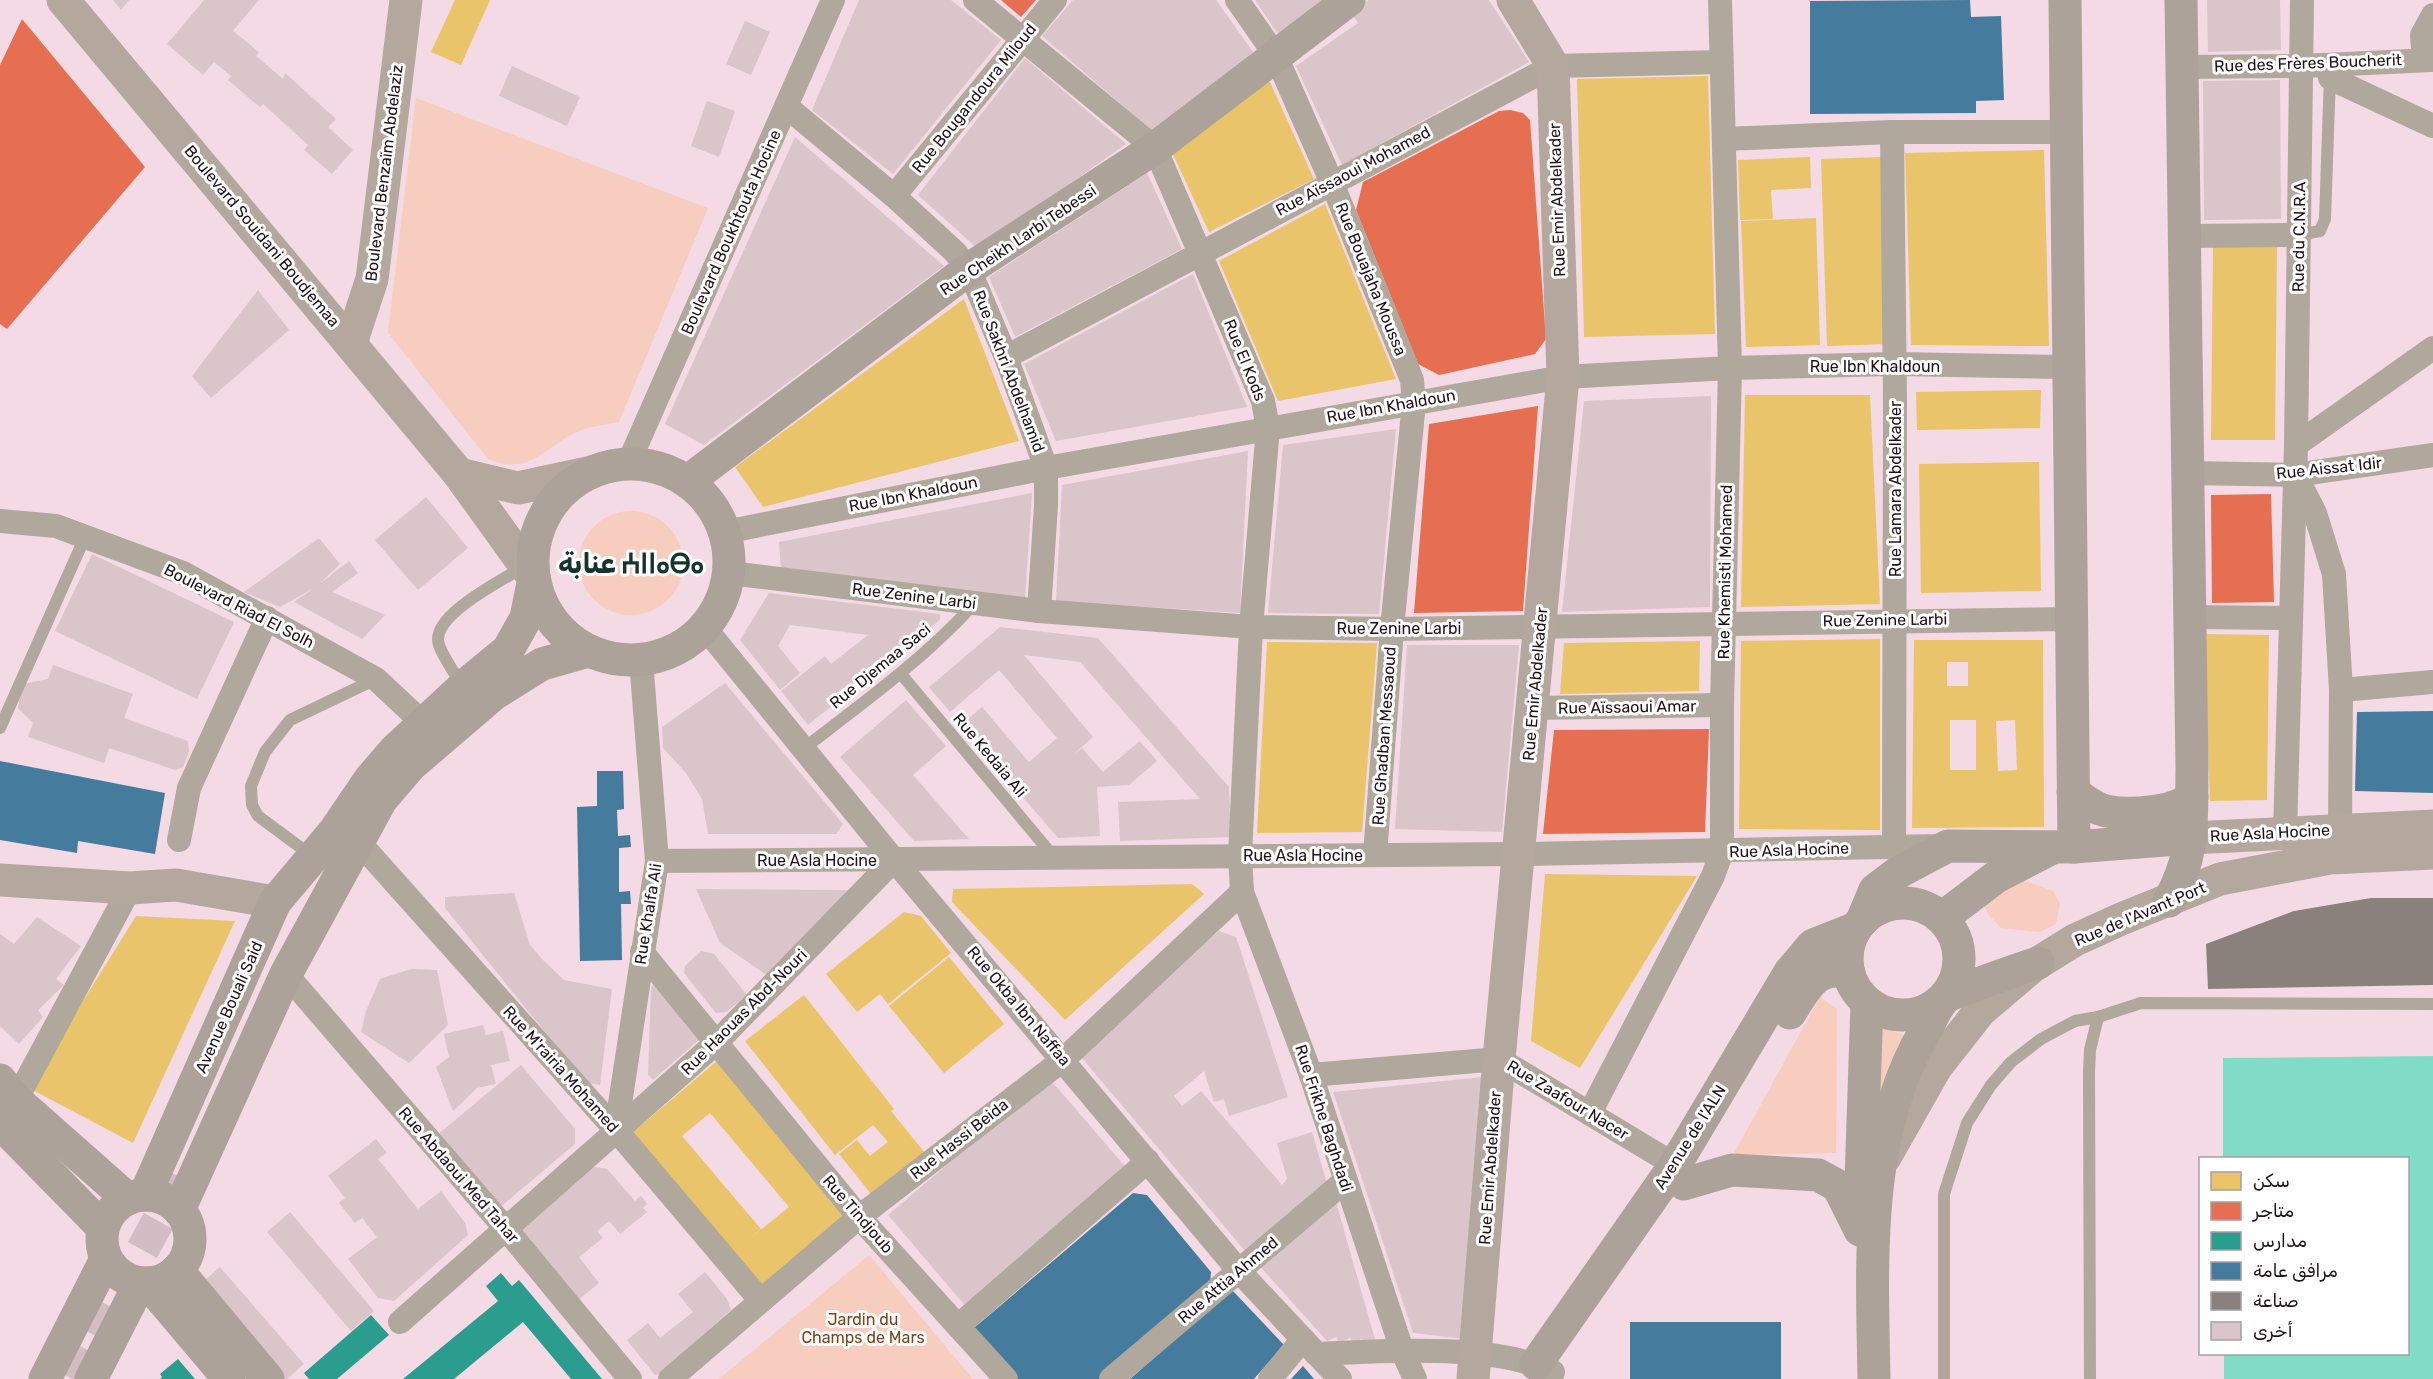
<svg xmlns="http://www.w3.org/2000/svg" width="2433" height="1379" viewBox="0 0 2433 1379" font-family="Rubik,'Noto Naskh Arabic','Noto Sans Tifinagh',sans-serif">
  <rect width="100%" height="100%" fill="#f4dae4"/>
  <!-- green -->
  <g fill="#f7cdbf">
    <path d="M416,98L708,208L619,422C606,425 589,426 577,432C544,447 529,477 488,459L388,333Z"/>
    <circle cx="631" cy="563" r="52"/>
    <path d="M2023,880L2053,891L2060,904L2056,924L2040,932L2001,928L1988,914L1981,899Z"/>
    <path d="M1820,997L1837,1009L1836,1153L1733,1155Z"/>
    <path d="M1881,1027L1911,1037L1880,1111Z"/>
    <path d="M869,1255L973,1379H719Z"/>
  </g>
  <!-- water -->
  <path fill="#80dcc6" d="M2433,1056V1379H2224V1354H2408V1158H2223V1058Z"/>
  <!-- homes -->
  <g fill="#e9c46a" fill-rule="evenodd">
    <path d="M455,0H490L461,65L431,52Z"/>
    <path d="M1708,76L1715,334L1584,337L1577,79Z"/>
    <path d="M1269,80L1314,179L1209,232L1173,154Z"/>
    <path d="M2044,150L2049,346L1911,345L1905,153Z"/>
    <path d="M1810,157L1811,188L1771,190L1773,219L1740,220L1738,160Z"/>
    <path d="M1881,157L1888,344L1827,346L1821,159Z"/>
    <path d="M1325,204L1396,379L1278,401L1219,261Z"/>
    <path d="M1816,218L1820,345L1746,347L1741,221Z"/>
    <path d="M2213,247H2277L2275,440H2211Z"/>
    <path d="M964,299L1019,441L763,507L735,467Z"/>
    <path d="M2041,390L2040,428L1917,430L1916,392Z"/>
    <path d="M1745,395H1870L1880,604L1741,607Z"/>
    <path d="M2039,462L2041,591L1921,593L1919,464Z"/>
    <path d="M2204,634L2269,635L2267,800L2210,801Z"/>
    <path d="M1880,639V830L1739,829L1741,641Z"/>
    <path d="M1914,640H2043L2044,827L1912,828ZM1947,662H1968V686H1947ZM1950,720H1976V770H1950ZM2015,720L2017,770L1998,771L1996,721Z"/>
    <path d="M1700,641L1699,691L1560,694L1564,643Z"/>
    <path d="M1267,642L1377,643L1362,832L1257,833Z"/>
    <path d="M1545,874L1697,876L1580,1068L1531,1041Z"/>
    <path d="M1192,884L1204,894L1065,1020L952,902L953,889Z"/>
    <path d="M904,912L921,916L951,953L888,1004L880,994L857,1012L826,974Z"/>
    <path d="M136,916L235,921L133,1143L29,1088Z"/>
    <path d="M949,957L1004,1024L944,1073L889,1006Z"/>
    <path d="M804,995L894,1109L891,1111L929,1158L876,1200L839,1154L857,1140L870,1156L888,1142L873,1125L835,1155L745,1041Z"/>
    <path d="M717,1061L848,1218L762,1288L632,1133ZM710,1113L789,1207L748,1240L761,1229L682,1136Z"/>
  </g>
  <!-- shops -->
  <g fill="#e76f51">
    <path d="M1001,0H1036L1021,17Z"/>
    <path d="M22,19L145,167L7,329L0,324V65Z"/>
    <path d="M1510,110L1523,113L1530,120L1546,339L1535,354L1439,375L1418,364L1356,210L1363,182L1499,111Z"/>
    <path d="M1538,406L1523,611L1414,613L1429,424Z"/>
    <path d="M2271,494L2274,602L2212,603L2211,495Z"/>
    <path d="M1709,729L1705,832L1543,834L1554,730Z"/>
  </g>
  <!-- schools -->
  <g fill="#2a9d8f">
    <path d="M501,1273L512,1286L519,1280L602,1379H571L523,1322L454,1379H403L498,1301L486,1286Z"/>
    <path d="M371,1315L389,1335L337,1379H309L304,1373Z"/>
    <path d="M178,1359L195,1379H160L162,1377L160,1374Z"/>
  </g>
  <!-- public -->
  <g fill="#457b9d">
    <path d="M1970,0L1971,17L2001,16L2004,100L1976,101V113L1810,114V1Z"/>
    <path d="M2433,711V793L2355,791L2357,712Z"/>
    <path d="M0,761L165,793L155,854L78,841L77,853L0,840Z"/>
    <path d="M597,771H623L624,809L617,810L618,836L630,835L631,847L619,848V892L630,891L631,904H621L622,960L580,961L577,807L597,806Z"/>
    <path d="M1133,1193L1147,1195L1211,1272L1210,1285L1101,1379H1017L974,1328Z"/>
    <path d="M1232,1290L1284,1345L1254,1379H1130Z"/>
    <rect x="1630" y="1322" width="151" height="57"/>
    <path d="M1303,1366L1314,1379H1291Z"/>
  </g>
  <!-- industry -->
  <path fill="#8a817c" d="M2371,898H2433V985L2208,989L2206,944L2294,911Z"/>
  <!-- building -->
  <g fill="#dac5cb">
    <path d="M113,0H129L121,10Z"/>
    <path d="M204,0H259L233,31L259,52L256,56L283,79L285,73L336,119L328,127L353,150L332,174L304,150L308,145L263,104L260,107L228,80L231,76L214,62L203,75L167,44Z"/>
    <path d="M859,0H951L1001,40L893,174L812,110Z"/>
    <path d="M1073,0H1216L1253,52L1152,131L1042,36Z"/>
    <path d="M1255,0H1323L1278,34Z"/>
    <path d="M1369,0H1489L1529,62L1342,165L1296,66L1358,23L1351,13Z"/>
    <path d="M2207,0H2280L2281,50L2208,52Z"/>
    <path d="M745,21L770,32L751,75L726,64Z"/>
    <path d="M1025,58L1126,144L978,249L918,195Z"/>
    <path d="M512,66L580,97L567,126L499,96Z"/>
    <path d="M2280,80L2281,219L2204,220L2203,81Z"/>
    <path d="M707,101L735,111L719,157L691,146Z"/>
    <path d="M795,137L944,266L704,445L665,424Z"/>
    <path d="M1147,173L1182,249L1015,337L989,277Z"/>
    <path d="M1193,274L1247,407L1056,441L1024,364Z"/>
    <path d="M258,290L289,330L211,398L192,376Z"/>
    <path d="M1711,396L1710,607L1562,612L1584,401Z"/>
    <path d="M1396,429L1379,614L1268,613L1283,445Z"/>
    <path d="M1248,451L1240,613L1056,601L1062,485Z"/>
    <path d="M1032,493L1025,599L781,570L779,542Z"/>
    <path d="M426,497L468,548L418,590L375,540Z"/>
    <path d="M319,538L340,564L318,585L349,561L358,573L332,592L385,615L362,639L294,602L314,588L280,607L244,592Z"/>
    <path d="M92,554L234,622L197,699L55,631Z"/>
    <path d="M769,593L940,614V620L808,725L781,691L825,656L831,664L868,635L790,625L778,646L800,673L780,690L740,640Z"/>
    <path d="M1000,627L1098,638L1229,787L1231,837L1120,841L1118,802L1200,799L1080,662L1024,655L1093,737L1072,756L1082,748L1103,772L1140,741L1157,761L1129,785L1097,787L1100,836L1058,838L961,725L982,707L1029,762L1057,738L999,670L950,712L929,687Z"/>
    <path d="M1407,645H1519L1502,832L1395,829Z"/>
    <path d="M53,665L133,694L124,718L188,741L189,752L183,767L175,770L109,748L104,763L28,737L33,723L18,708L21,689L27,683L48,679Z"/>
    <path d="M725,683L843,824L836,834H708L702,799L686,773L663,748L662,727Z"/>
    <path d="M906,700L946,746L913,775L969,839L914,841L840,757Z"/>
    <path d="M696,889L854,890L768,976L720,943Z"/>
    <path d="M514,893L530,945L543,960L564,980L612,989L600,1085L585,1082L445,908V897Z"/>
    <path d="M37,917L81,946L56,979L64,985L38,1010L43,1017L19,1044L0,1026V934L14,944Z"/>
    <path d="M1219,931L1236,937L1288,1097L1229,1116L1224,1099L1214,1102L1204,1071L1174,1096L1182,1106L1201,1091L1282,1185L1287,1179L1277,1143L1312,1132L1327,1184L1246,1252L1076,1051Z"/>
    <path d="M701,951L714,954L747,995L726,1012L716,1013L684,973L685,966Z"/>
    <path d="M411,969L437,970L448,1025L409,1063L361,1032L366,1011L380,979Z"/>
    <path d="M656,982L701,1038L653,1080L648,1075L651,987Z"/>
    <path d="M483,1025L486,1035L503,1031L510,1061L491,1065L496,1084L477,1088L453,1111L436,1067L449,1057L444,1034Z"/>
    <path d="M521,1065L575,1129V1144L498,1209L436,1136Z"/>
    <path d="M1483,1077L1464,1339L1413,1333L1333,1092Z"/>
    <path d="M1049,1078L1129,1171L967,1308L888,1215Z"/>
    <path d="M376,1139L387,1153L378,1159L418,1209L441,1191L465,1223L468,1235L394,1301L378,1298L348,1259L377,1237L362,1218L355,1223L339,1203L345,1198L328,1176Z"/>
    <path d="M588,1166L607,1169L635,1201L641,1196L647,1204L643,1208L647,1212L620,1234L609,1221L597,1231L603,1238L579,1257L599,1283L572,1305L509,1229Z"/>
    <path d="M1334,1195L1376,1343L1365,1346L1362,1339L1353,1343L1350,1338L1339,1343L1336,1337L1327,1341L1256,1262Z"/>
    <path d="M290,1212L374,1311L351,1331L267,1232Z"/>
    <path d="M220,1267L304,1364L287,1379H281L199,1285Z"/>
    <path d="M705,1272L727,1299L731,1310L660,1374L655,1375L627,1340L648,1323L660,1338L693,1312L678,1294Z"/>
  </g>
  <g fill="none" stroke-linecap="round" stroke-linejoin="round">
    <!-- primary-tunnel -->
    <path stroke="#d4bcc5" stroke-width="33" stroke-dasharray="33 16" stroke-linecap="butt" d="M72,1379L185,1172"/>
    <!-- lane -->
    <g stroke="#b0a79d" stroke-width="12">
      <path d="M2298,235L2320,231L2325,219L2330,75"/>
      <path d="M901,674L1054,857"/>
      <path d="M462,686C455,673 444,659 439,645C429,616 502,581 523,567"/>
      <path d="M0,728L85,537"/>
      <path d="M803,749C863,703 924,659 974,604"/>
      <path d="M312,856L258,816L252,805L251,786L265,752L290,720L376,679"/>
      <path d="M1944,1379V1194L1967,1123L1991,1085L2011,1062L2041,1039L2075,1021L2098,1017L2141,1003L2433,1004"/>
      <path d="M2090,1379L2089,1072L2090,1050L2098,1017"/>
    </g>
    <!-- street -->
    <g stroke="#b0a79d" stroke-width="24">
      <path d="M975,0L1155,148L1263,401L1268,428L1251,627L1240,855L1242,892L1311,1075L1402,1350L1415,1379"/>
      <path d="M1237,0L1276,56L1332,183L1412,380L1414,402L1392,629L1375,855"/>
      <path d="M2424,60L2422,35L2433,15"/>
      <path d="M2182,67L2301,66L2433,60"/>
      <path d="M2330,78L2433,126"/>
      <path d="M787,107L894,196L954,251L969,269L1006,357L1046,468V506L1039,611"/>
      <path d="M1892,132L1895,403L1894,847"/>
      <path d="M1724,139L1892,132H2064"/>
      <path d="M894,196L1055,0"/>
      <path d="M2186,236L2298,235"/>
      <path d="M1006,357L1553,66L1721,62"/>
      <path d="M2296,445L2433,348"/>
      <path d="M628,464L833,0"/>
      <path d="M2189,473L2295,475L2433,455"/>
      <path d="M2296,476L2315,513L2334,574L2341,690L2340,829"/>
      <path d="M0,521L56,526L183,573L376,679L423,723"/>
      <path d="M725,532L1046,468L1563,377L1730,368L1895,364L2067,367"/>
      <path d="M730,573L1039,611L1251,627L1392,629L2071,619"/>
      <path d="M2190,617L2290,618"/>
      <path d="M705,628L894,860L1239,1271L1340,1379"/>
      <path d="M2341,690L2433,682"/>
      <path d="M1533,708L1722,705"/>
      <path d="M2285,833L2296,445L2302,0"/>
      <path d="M179,840L189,788L267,618"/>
      <path d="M357,840L616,1130L761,1301"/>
      <path d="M657,861L1520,854L1943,846"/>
      <path d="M642,952L859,1217L1006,1379"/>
      <path d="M286,974L506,1229L630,1379"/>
      <path d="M1311,1075L1499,1059L1675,1165"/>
      <path d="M16,1100L130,888"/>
      <path d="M1590,1113L1713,876L1722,851V705L1730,368L1720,0"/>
      <path d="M616,1130L657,861L641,660"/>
      <path d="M400,1322L716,1043L894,860"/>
      <path d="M958,1326L1148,1161"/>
      <path d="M1316,1354C1382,1351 1494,1343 1553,1372"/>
      <path d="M670,1379L859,1217L1064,1059L1242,892"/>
      <path d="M1111,1379L1345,1181"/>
      <path d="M1270,1379L1303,1339"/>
    </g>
    <!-- secondary -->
    <g stroke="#b3a79e" stroke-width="33">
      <path d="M63,0L459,474L534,578"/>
      <path d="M351,343L372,279L406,0"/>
      <path d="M459,474L518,488L588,473"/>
      <path d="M2191,838L2433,826"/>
      <path d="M0,880L130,888L176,885L275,902"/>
      <path d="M1885,1157L1936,1067L1980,1011L2033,966L2075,940L2121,919L2220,879L2330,858L2433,853"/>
      <path d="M1473,1379L1499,1059L1563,377L1553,66L1513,0"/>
    </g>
    <!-- primary -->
    <g stroke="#ada299" stroke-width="33">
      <path d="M2065,0L2074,847"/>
      <circle cx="631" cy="562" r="98"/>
      <path d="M688,481L969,269L1155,148L1349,0"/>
      <path d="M2073,792C2083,799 2093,808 2106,811C2129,816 2174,813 2192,797"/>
      <path d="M2169,901C2196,853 2191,820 2192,768L2181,0"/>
      <circle cx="1903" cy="959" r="56"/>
      <path d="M1942,918L1996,877L2050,849"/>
      <path d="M1862,921L1875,890L1899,872L1948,846L2074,847L2191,838"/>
      <path d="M1790,1013C1805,989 1817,963 1849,973"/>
      <path d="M0,1080L16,1100L128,1199"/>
      <path d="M0,1123L103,1228"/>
      <path d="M1861,1181L1867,1003"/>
      <path d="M1684,1184L1732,1170L1818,1175L1838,1186L1860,1230"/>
      <path d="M145,1195L275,902L334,832L370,779L395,750L463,687L508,650L526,618L534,578"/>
      <circle cx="146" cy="1239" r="44"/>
      <path d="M179,1210L286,974L381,800L411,765L494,694L542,664L588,651"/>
      <path d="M177,1270L268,1379"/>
      <path d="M148,1283L229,1379"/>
      <path d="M1536,1364L1675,1165L1790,972L1813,945L1856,928"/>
      <path d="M45,1379L106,1259"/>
      <path d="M91,1379L140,1283"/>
      <path d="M1874,1379C1872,1263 1864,1134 1925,1031C1931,1021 1936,1007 1944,999C1951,992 2023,968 2038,963"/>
    </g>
  </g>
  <g text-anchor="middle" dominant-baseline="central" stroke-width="6" stroke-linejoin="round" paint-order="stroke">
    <!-- street labels -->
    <g font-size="16" fill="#201017" stroke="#fff">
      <text transform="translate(2308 63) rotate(-2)">Rue des Frères Boucherit</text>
      <text transform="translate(974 98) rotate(-51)">Rue Bougandoura Miloud</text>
      <text transform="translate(1353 171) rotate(-28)">Rue Aïssaoui Mohamed</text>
      <text transform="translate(384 173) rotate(-83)">Boulevard Benzaïm Abdelaziz</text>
      <text transform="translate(1557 200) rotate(-92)">Rue Emir Abdelkader</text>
      <text transform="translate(731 232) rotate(-66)">Boulevard Boukhtouta Hocine</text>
      <text transform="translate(262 236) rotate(50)">Boulevard Souidani Boudjemaa</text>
      <text transform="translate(2299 237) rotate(-89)">Rue du C.N.R.A</text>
      <text transform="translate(1018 240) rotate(-34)">Rue Cheikh Larbi Tebessi</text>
      <text transform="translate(1371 279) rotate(68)">Rue Bouajaha Moussa</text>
      <text transform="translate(1245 360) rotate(68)">Rue El Kods</text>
      <text x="1875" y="366">Rue Ibn Khaldoun</text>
      <text transform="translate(1009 371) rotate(69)">Rue Sakhri Abdelhamid</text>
      <text transform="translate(1391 406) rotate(-10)">Rue Ibn Khaldoun</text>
      <text transform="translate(2329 468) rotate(-6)">Rue Aissat Idir</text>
      <text transform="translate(1895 489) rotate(-90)">Rue Lamara Abdelkader</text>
      <text transform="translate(913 494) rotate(-11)">Rue Ibn Khaldoun</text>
      <text transform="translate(1725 572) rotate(-89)">Rue Khemisti Mohamed</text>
      <text transform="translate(914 596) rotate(7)">Rue Zenine Larbi</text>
      <text transform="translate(239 606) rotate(27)">Boulevard Riad El Solh</text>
      <text transform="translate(1885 620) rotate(-1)">Rue Zenine Larbi</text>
      <text x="1399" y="628">Rue Zenine Larbi</text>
      <text transform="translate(880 666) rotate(-39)">Rue Djemaa Saci</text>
      <text transform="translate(1535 684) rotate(-85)">Rue Emir Abdelkader</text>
      <text transform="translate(1627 707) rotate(-1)">Rue Aïssaoui Amar</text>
      <text transform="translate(1384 736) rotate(-86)">Rue Ghadban Messaoud</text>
      <text transform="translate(990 755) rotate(50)">Rue Kedaia Ali</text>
      <text transform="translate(2270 833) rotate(-3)">Rue Asla Hocine</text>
      <text transform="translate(1789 850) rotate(-2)">Rue Asla Hocine</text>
      <text x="1303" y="855">Rue Asla Hocine</text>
      <text x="817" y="860">Rue Asla Hocine</text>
      <text transform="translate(648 914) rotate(-81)">Rue Khalfa Ali</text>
      <text transform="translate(2140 914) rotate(-23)">Rue de l'Avant Port</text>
      <text transform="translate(1019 1006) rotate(50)">Rue Okba Ibn Naffaa</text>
      <text transform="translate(229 1007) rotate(-66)">Avenue Bouali Said</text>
      <text transform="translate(744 1012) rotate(-45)">Rue Haouas Abd-Nouri</text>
      <text transform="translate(561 1069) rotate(48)">Rue M'rairia Mohamed</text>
      <text transform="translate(1568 1100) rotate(31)">Rue Zaafour Nacer</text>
      <text transform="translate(1324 1118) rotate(72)">Rue Frikhe Baghdadi</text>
      <text transform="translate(1690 1137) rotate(-58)">Avenue de l'ALN</text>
      <text transform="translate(959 1139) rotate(-38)">Rue Hassi Beida</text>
      <text transform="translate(1490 1168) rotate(-86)">Rue Emir Abdelkader</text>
      <text transform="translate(459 1175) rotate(49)">Rue Abdaoui Med Tahar</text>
      <text transform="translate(858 1214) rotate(49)">Rue Tindjoub</text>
      <text transform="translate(1228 1280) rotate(-40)">Rue Attia Ahmed</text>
    </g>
    <!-- park labels -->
    <g font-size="16" fill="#7e4318" stroke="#fff">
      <text x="863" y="1319">Jardin du<tspan x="863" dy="18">Champs de Mars</tspan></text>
    </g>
    <!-- town labels -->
    <g font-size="28" font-weight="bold" fill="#15342b" stroke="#fff">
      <text x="631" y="563">عنابة ⵄⵏⵏⴰⴱⴰ</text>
    </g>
  </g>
  <!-- legend -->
  <rect x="2199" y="1157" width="210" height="198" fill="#ffffff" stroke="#a69fa2" stroke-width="1.5"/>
  <rect x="2211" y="1172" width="30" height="18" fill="#e9c46a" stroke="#a69fa2" stroke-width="1.5"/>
  <text x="2253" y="1187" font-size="18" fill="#201017">سكن</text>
  <rect x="2211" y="1202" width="30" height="18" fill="#e76f51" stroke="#a69fa2" stroke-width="1.5"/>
  <text x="2253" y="1217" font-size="18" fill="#201017">متاجر</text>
  <rect x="2211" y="1232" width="30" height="18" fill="#2a9d8f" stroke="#a69fa2" stroke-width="1.5"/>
  <text x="2253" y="1247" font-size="18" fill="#201017">مدارس</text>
  <rect x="2211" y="1262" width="30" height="18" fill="#457b9d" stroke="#a69fa2" stroke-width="1.5"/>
  <text x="2253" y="1277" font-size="18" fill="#201017">مرافق عامة</text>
  <rect x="2211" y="1292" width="30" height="18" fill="#8a817c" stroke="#a69fa2" stroke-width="1.5"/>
  <text x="2253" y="1307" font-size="18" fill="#201017">صناعة</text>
  <rect x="2211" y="1322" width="30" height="18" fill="#dac5cb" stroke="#a69fa2" stroke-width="1.5"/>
  <text x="2253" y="1337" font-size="18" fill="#201017">أخرى</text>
</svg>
